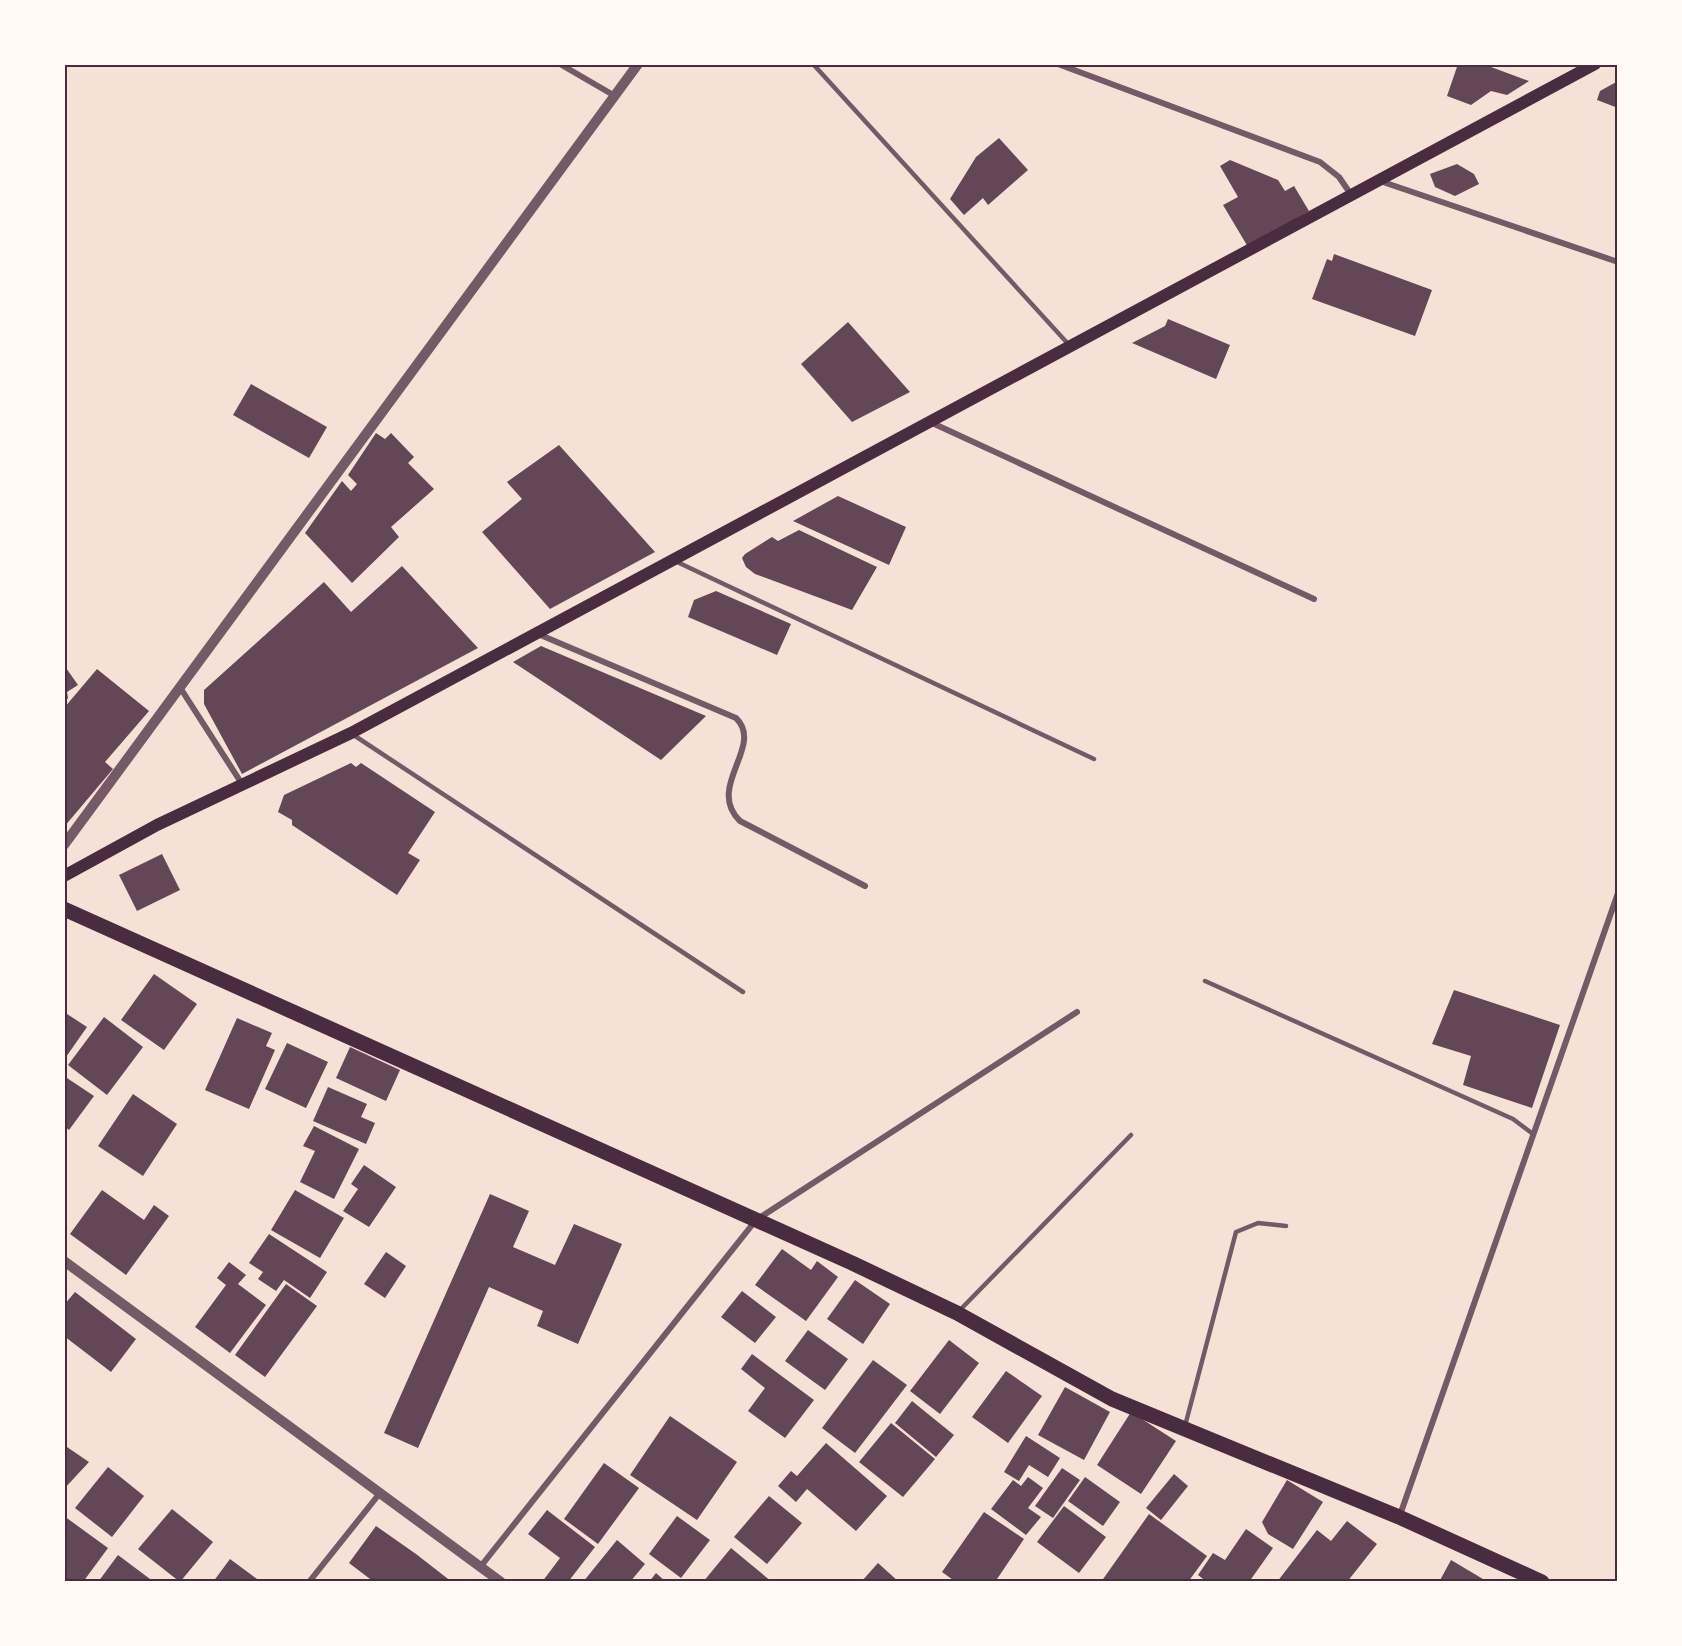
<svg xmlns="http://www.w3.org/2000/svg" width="1682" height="1646" viewBox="0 0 1682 1646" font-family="Barlow,sans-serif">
  <rect width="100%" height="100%" fill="#f7e1d7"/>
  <!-- building -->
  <g fill="#644757">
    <path d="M1458,64H1483L1529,81L1507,95L1491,91L1471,105L1447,96Z"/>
    <path d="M1618,81V108L1597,100L1600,91Z"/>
    <path d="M999,138L1028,170L988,205L983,198L964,215L950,199L976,157Z"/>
    <path d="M1230,160L1278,180L1285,191L1294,186L1309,211L1248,247L1223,205L1238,197L1220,166Z"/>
    <path d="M1457,164L1474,174L1479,184L1455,196L1435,187L1430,174Z"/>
    <path d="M1334,254L1432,290L1415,336L1312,299L1327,259L1332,261Z"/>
    <path d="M1168,319L1230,345L1216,379L1132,343L1165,326Z"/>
    <path d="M848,322L910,392L852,422L801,364Z"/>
    <path d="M251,384L327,427L309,458L233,415Z"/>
    <path d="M376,433L385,439L391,433L414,457L408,463L434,489L391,527L399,537L352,583L305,533L342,481L351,491L357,484L348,475Z"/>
    <path d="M559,445L655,552L550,609L482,532L522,499L507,482Z"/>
    <path d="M838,496L906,527L889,565L793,521Z"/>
    <path d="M799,530L877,567L852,610L755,574L746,567L742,558L745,554L772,537L778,541Z"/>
    <path d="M402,566L478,648L242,774L204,704V690L324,582L351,612Z"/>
    <path d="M716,591L791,624L777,655L688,617L694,600Z"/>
    <path d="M541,646L706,716L661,760L513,662Z"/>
    <path d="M64,665L78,685L67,692L68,698L64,702Z"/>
    <path d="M97,669L149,711L105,762L113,769L64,827V708Z"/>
    <path d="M351,763L356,767L361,763L435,812L408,853L420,860L397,895L292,825V820L278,812L284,795Z"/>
    <path d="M162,854L180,890L137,911L119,875Z"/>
    <path d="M154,974L197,1004L164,1050L121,1020Z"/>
    <path d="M1454,990L1560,1025L1532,1108L1463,1085L1471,1056L1432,1044Z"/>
    <path d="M64,1012L87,1027L66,1057L64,1056Z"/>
    <path d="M104,1017L143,1047L107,1095L68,1065Z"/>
    <path d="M237,1018L272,1033L266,1046L275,1050L249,1109L205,1090Z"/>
    <path d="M287,1043L328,1062L306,1108L265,1089Z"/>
    <path d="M350,1047L400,1070L386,1101L336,1078Z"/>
    <path d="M64,1076L94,1096L69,1130L64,1126Z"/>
    <path d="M328,1087L367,1104L361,1117L375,1123L366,1144L313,1121Z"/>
    <path d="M133,1094L177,1124L143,1176L98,1146Z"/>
    <path d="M314,1126L359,1149L334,1199L300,1182L315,1151L303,1146Z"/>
    <path d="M364,1165L396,1187L369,1227L343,1211L358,1189L351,1184Z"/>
    <path d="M102,1190L144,1220L154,1205L169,1216L126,1275L70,1234Z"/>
    <path d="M295,1190L344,1218L320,1258L271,1230Z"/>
    <path d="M490,1194L529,1211L513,1247L555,1265L574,1224L622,1244L578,1344L537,1326L543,1311L489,1287L418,1448L384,1433Z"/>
    <path d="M269,1234L327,1272L310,1298L284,1280L276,1291L258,1279L263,1272L249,1263Z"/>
    <path d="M782,1249L811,1270L817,1261L838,1277L806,1321L755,1285Z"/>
    <path d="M386,1252L406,1266L385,1298L364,1284Z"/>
    <path d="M229,1262L246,1275L238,1284L266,1305L230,1353L195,1327L226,1285L217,1278Z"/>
    <path d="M855,1280L890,1304L863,1344L827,1319Z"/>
    <path d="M286,1284L317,1306L265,1377L235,1355Z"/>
    <path d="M742,1291L776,1317L755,1343L721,1317Z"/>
    <path d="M75,1292L136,1339L111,1372L64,1336V1305Z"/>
    <path d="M808,1330L848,1359L825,1390L785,1361Z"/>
    <path d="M949,1340L979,1363L940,1414L910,1391Z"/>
    <path d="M752,1354L814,1400L785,1438L748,1411L765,1388L741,1369Z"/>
    <path d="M873,1360L907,1385L855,1453L822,1428Z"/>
    <path d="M1006,1371L1042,1396L1008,1443L972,1417Z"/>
    <path d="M1065,1387L1110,1412L1084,1460L1038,1435Z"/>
    <path d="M912,1401L954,1435L936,1457L895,1423Z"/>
    <path d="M1131,1412L1176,1441L1141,1494L1097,1465Z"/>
    <path d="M670,1416L737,1462L697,1520L630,1475Z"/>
    <path d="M891,1423L935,1459L903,1497L859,1462Z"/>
    <path d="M1026,1436L1060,1458L1048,1477L1029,1465L1019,1481L1004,1472Z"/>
    <path d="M826,1443L887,1496L856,1531L807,1489L796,1502L778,1486L791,1471L797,1476Z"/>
    <path d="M64,1445L89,1462L64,1489Z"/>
    <path d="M604,1463L639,1488L598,1544L564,1519Z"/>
    <path d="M108,1467L144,1496L112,1537L75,1508Z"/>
    <path d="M1062,1468L1080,1480L1053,1518L1035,1506Z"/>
    <path d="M1174,1474L1188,1486L1161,1520L1146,1508Z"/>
    <path d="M1028,1477L1043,1488L1028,1508L1041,1517L1026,1535L991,1509L1013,1480L1021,1486Z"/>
    <path d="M1085,1477L1120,1502L1103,1526L1068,1501Z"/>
    <path d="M1287,1480L1323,1502L1293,1549L1268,1534L1262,1522Z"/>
    <path d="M769,1496L802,1523L767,1564L734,1537Z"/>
    <path d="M1064,1506L1106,1537L1079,1573L1037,1542Z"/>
    <path d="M172,1509L213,1542L180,1582L138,1549Z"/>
    <path d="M547,1510L595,1547L568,1582H542L560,1558L528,1534Z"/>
    <path d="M984,1512L1024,1539L995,1582H956L942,1572Z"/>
    <path d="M1149,1514L1207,1556L1188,1582H1101Z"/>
    <path d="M64,1516L108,1548L83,1582H71L64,1577Z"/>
    <path d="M677,1516L710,1540L681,1578L649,1554Z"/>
    <path d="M1347,1521L1377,1544L1347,1582H1277L1317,1530L1331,1541Z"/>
    <path d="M376,1526L416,1554L452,1582H374L349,1563Z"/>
    <path d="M1246,1529L1273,1548L1249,1582H1207L1198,1575L1213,1553L1225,1560Z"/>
    <path d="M617,1540L645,1564L630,1582H583Z"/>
    <path d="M731,1548L772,1582H703Z"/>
    <path d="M118,1555L154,1582H98Z"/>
    <path d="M230,1559L261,1582H213Z"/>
    <path d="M1451,1560L1488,1582H1439Z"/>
    <path d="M878,1563L899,1582H861Z"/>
    <path d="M656,1573L666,1582H649Z"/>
  </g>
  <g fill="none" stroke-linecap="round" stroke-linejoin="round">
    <!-- service -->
    <g stroke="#755966" stroke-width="4.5">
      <path d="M813,64L1070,346"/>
      <path d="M675,561L1094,759"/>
      <path d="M352,734L743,992"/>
      <path d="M1205,981L1513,1119L1533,1134"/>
      <path d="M959,1311L1131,1135"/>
      <path d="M1185,1426L1236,1232L1258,1223L1286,1226"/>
    </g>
    <!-- minor -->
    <g stroke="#755966" stroke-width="6">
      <path d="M560,64L615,96"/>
      <path d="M1058,64L1320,162L1339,177L1352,196"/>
      <path d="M1380,181L1618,262"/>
      <path d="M930,422L1314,599"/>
      <path d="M538,634L736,718C765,746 705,787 740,821L865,886"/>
      <path d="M181,689L242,784"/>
      <path d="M1400,1515L1618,893"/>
      <path d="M481,1566L756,1220L1077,1012"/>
      <path d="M309,1582L380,1493"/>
    </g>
    <!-- tertiary -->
    <g stroke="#755966" stroke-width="10">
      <path d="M64,845L638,64"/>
      <path d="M64,1261L501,1582"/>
    </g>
    <!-- secondary -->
    <path stroke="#4a2c40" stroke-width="12" d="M64,876L157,825L351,733L1595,64"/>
    <!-- primary -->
    <path stroke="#4a2c40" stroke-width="15" d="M64,909L852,1263L957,1313L1112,1399L1399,1517L1542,1582"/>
  </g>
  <!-- border -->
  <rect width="1682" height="1646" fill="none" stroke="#fffaf5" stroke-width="132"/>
  <rect x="66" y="66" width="1550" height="1514" fill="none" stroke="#4a2c40" stroke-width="2"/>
</svg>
